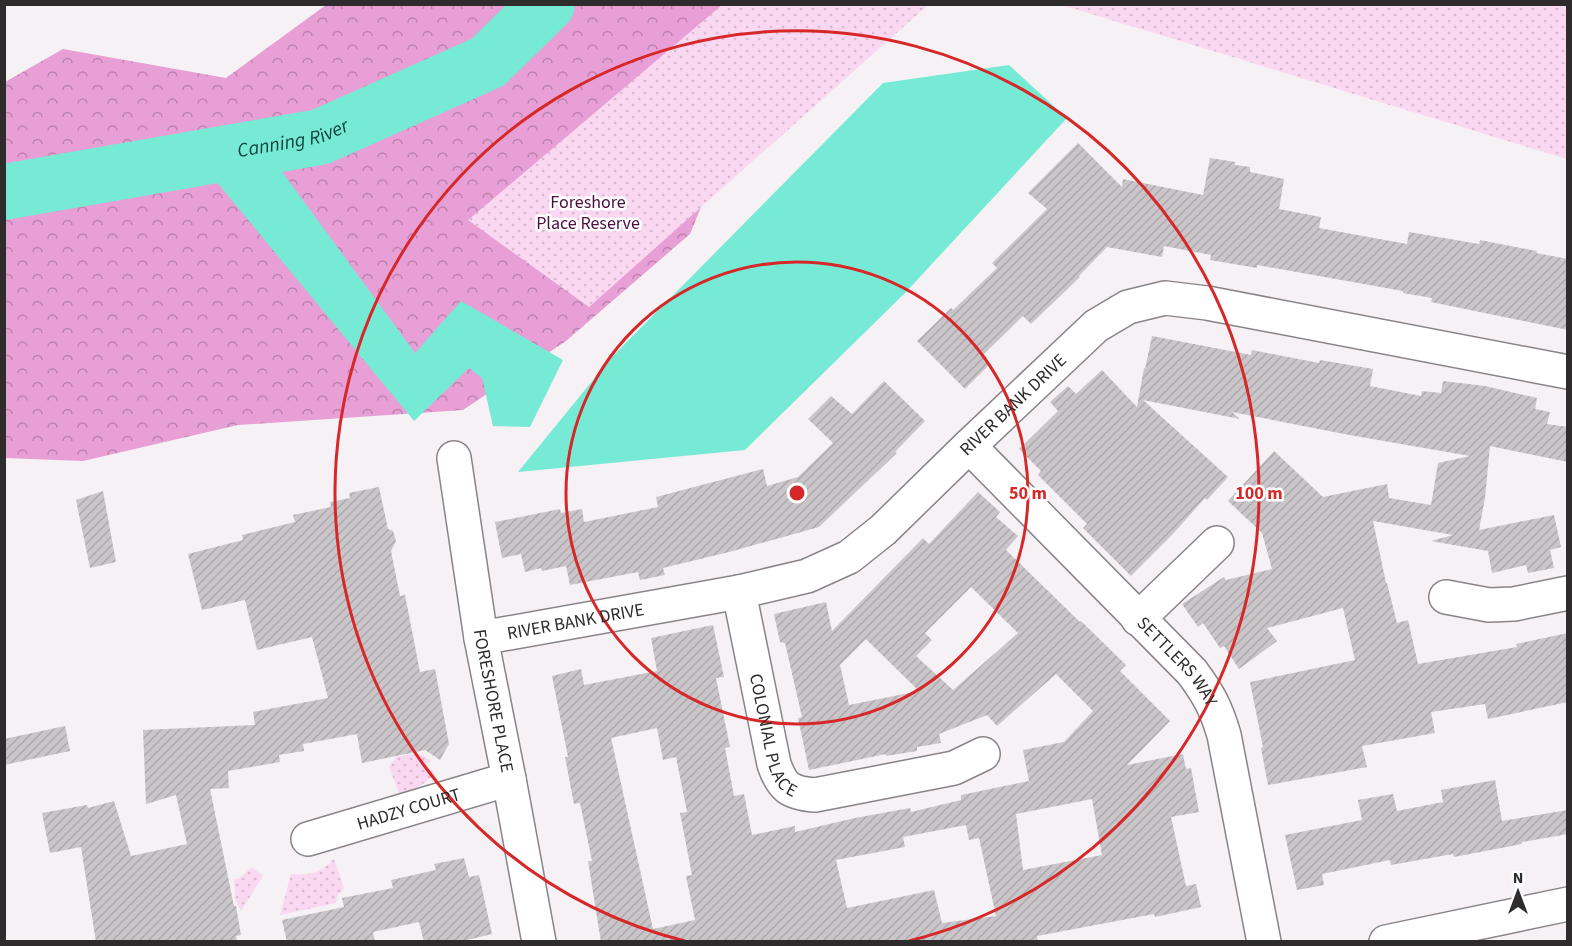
<svg xmlns="http://www.w3.org/2000/svg" width="1572" height="946" viewBox="0 0 1572 946" font-family="'Source Sans 3',sans-serif">
  <defs>
    <pattern id="forest-crowns" width="20" height="18" patternUnits="userSpaceOnUse" patternTransform="scale(1.5)"><rect width="20" height="18" fill="#e79fd5"/><path d="M2 6a3 3 0 1 1 6 0M12 15a3 3 0 1 1 6 0" fill="none" stroke="#bc82ad"/></pattern>
    <pattern id="park-dots" width="8" height="8" patternUnits="userSpaceOnUse" patternTransform="scale(1.5)"><rect width="8" height="8" fill="#fbd8f1"/><path d="M2 2h.1M6 6h.1" fill="none" stroke="#d7bacf" stroke-width="1.8" stroke-linecap="round"/></pattern>
    <pattern id="building-hatch" width="6" height="6" patternUnits="userSpaceOnUse" patternTransform="scale(1.5)"><rect width="6" height="6" fill="#c9c5c8"/><path d="M-1 1l2-2M0 6l6-6M5 7l2-2" fill="none" stroke="#ada9ac"/></pattern>
  </defs>
  <rect width="100%" height="100%" fill="#f6f1f4"/>
  <!-- forest -->
  <path fill="url(#forest-crowns)" d="M326,5H790L771,35L690,234L566,341L463,410L238,425L83,461L5,458V82L63,49L226,78Z"/>
  <!-- park -->
  <g fill="url(#park-dots)">
    <path d="M722,5H928L589,307L468,220Z"/>
    <path d="M1062,5H1567V159Z"/>
    <path d="M412,754H421L431,761L424,766L434,771C430,784 412,789 400,795L389,767L396,757Z"/>
    <path d="M334,859L344,888L337,896L336,903L280,915L291,874C311,875 319,874 334,859Z"/>
    <path d="M252,867L263,876L241,911L235,898L234,879H238Z"/>
  </g>
  <!-- water -->
  <g fill="#77ead6">
    <path d="M1009,65L1067,118L906,292L745,450L518,472L611,358L883,83Z"/>
    <path d="M272,158L415,353L461,301L563,360L530,427L493,426L482,378L469,368L414,421L206,169Z"/>
  </g>
  <g fill="none" stroke-linecap="round" stroke-linejoin="round">
    <!-- river -->
    <path stroke="#77ead6" stroke-width="56" id="s1" d="M4,192L320,137L488,62L547,4"/>
  </g>
  <!-- building -->
  <g fill="url(#building-hatch)" fill-rule="evenodd">
    <path d="M1078,143L1122,187L1123,179L1203,195L1210,158L1235,162V165L1250,167V172L1284,179L1279,209L1321,217L1319,228L1407,244L1409,232L1479,244L1480,240L1537,251L1536,253L1568,259V330L1431,302L1432,298L1403,293V291L1257,265V268L1210,260L1211,255L1164,246L1162,257L1107,247L1079,276L1080,277L1031,324L1023,316L982,356L990,364L965,389L917,341L951,308L953,310L997,268L992,263L1047,209L1028,193Z"/>
    <path d="M1152,336L1251,355L1252,350L1319,363L1320,360L1373,369L1370,386L1421,396L1422,391L1441,393L1443,381L1485,386L1537,398L1535,409L1550,412L1547,424L1568,427V462L1490,446L1485,498L1479,530L1554,515L1561,547L1550,550L1554,568L1528,573L1526,565L1492,573L1488,551L1431,541L1453,535L1373,521L1386,583H1387L1397,623L1408,620L1418,664L1517,647L1516,644L1568,633V702L1488,719L1485,704L1431,712L1435,733L1362,746L1367,767L1268,785L1261,748L1263,747L1250,682L1355,660L1343,608L1267,628L1277,641L1239,669L1224,646L1220,648L1203,623L1198,627L1182,604L1224,577L1226,580L1272,569L1262,533L1228,501L1274,451L1323,497L1387,484L1389,498L1431,505L1438,463L1470,456L1344,434L1232,412L1240,419L1143,400L1228,477L1207,500L1205,498L1172,535L1131,576L1083,528L1087,524L1038,475L1041,471L1019,449L1058,411L1050,402L1068,386L1076,394L1102,370L1137,407L1144,368L1145,369Z"/>
    <path d="M884,381L925,421L895,452L897,453L819,527L733,551L663,568L665,575L640,580L638,572L570,585L566,566L542,571L541,568L525,572L521,554L502,558L495,522L560,509L561,513L582,509L584,522L658,507L656,497L763,469L767,486L798,477L833,443L808,419L831,396L852,414Z"/>
    <path d="M379,487L388,529L393,531L396,541L391,551L400,596L405,595L420,672L435,669L449,744L440,760L425,750L362,763L357,734L303,744L304,751L279,755L280,762L228,771L229,788L210,789L234,906H236L241,935L236,936L237,942H96L81,847L50,853L42,813L87,805L88,808L114,801L131,856L187,844L176,795L146,804L143,730L255,725L253,712L328,698L312,637L257,650L245,600L202,610L188,554L243,540L242,535L295,522L293,515L331,507L330,502L350,498L349,493Z"/>
    <path d="M103,491L116,562L90,568L76,500Z"/>
    <path d="M978,492L1000,512L996,517L1018,536L1006,550L1080,622L1081,621L1126,665L1120,671L1170,721L1127,765L1183,754L1186,769L1191,768L1199,812L1171,817L1186,886L1196,884L1201,907L1155,917L1154,914L1037,936L1038,942H601L588,861H592L580,803L574,804L565,757H568L552,676L581,669L584,685L657,671L651,638L713,625L724,677L716,678L730,747L725,748L734,796L744,794L752,835L795,826V832L855,818L910,808L911,812L961,800V795L1029,781L1023,750L1064,742L1093,711L1056,674L997,726L987,715L939,734L941,743L917,747V751L886,756V754L809,770L798,718L802,717L785,643L780,642L774,614L826,602L832,631L923,538L929,544ZM971,587L1018,633L953,690L916,656L932,640L925,633ZM866,639L873,646L919,691L849,705L840,665ZM657,728L663,760L676,757L687,812L680,813L692,875L686,876L695,920L653,929L611,738ZM1092,799L1102,855L1023,870L1016,814ZM966,825L969,840L979,838L996,916L942,923L934,890L847,908L836,860L905,847L903,837Z"/>
    <path d="M65,726L70,751L4,765V739Z"/>
    <path d="M1495,780L1502,821L1568,810V834L1522,842V844L1454,857L1453,854L1391,865L1390,860L1322,874L1324,885L1297,890L1285,835L1362,820L1358,800L1393,794L1397,811L1443,802L1441,790Z"/>
    <path d="M464,858L469,877L479,875L492,934L459,942H424L419,922L373,932L375,942H287L282,920L344,907L342,898L393,888L391,880L436,870L434,864Z"/>
  </g>
  <g fill="none" stroke-linecap="round" stroke-linejoin="round">
    <!-- minor casing -->
    <g stroke="#888487" stroke-width="36">
      <g id="minor">
        <path id="s2" d="M969,446L1192,672C1209,695 1216,708 1224,735L1264,942"/>
        <path id="s3" d="M454,458L481,638L509,779L539,942"/>
        <path id="s4" d="M739,592L774,764C782,787 789,793 815,795L954,768L983,754"/>
        <path d="M1446,597L1489,605L1514,604L1568,593"/>
        <path d="M1138,619L1217,543"/>
        <path id="s5" d="M481,638L739,592L807,576L849,557L883,530L969,446L1096,326L1128,307L1165,298L1207,303L1568,372"/>
        <path id="s6" d="M308,839L509,779"/>
        <path d="M1386,942L1568,904"/>
      </g>
    </g>
    <!-- minor -->
    <use href="#minor" stroke="#fff" stroke-width="33"/>
  </g>
  <!-- distance rings -->
  <g fill="none" stroke="#d62828" stroke-width="3">
    <circle cx="797" cy="493" r="231"/>
    <path d="M685 941A462 462 0 1 1 909 941"/>
  </g>
  <g text-anchor="middle" dominant-baseline="central" stroke-width="5" stroke-linejoin="round" paint-order="stroke">
    <!-- park labels -->
    <g font-size="18" fill="#4c0d42" stroke="#fff">
      <text x="588" y="202">Foreshore<tspan x="588" dy="21">Place Reserve</tspan></text>
    </g>
    <!-- street labels -->
    <g font-size="18" fill="#2d2b2c" stroke="#fff">
      <text stroke="none"><textPath href="#s5" startOffset="602">RIVER BANK DRIVE</textPath></text>
      <text stroke="none"><textPath href="#s5" startOffset="96">RIVER BANK DRIVE</textPath></text>
      <text stroke="none"><textPath href="#s2" startOffset="300">SETTLERS WAY</textPath></text>
      <text stroke="none"><textPath href="#s3" startOffset="246">FORESHORE PLACE</textPath></text>
      <text stroke="none"><textPath href="#s4" startOffset="148">COLONIAL PLACE</textPath></text>
      <text stroke="none"><textPath href="#s6" startOffset="105">HADZY COURT</textPath></text>
    </g>
    <!-- water labels -->
    <g font-size="20" font-style="italic" fill="#0f443c" stroke="#fff">
      <text stroke="none"><textPath href="#s1" startOffset="294">Canning River</textPath></text>
    </g>
  </g>
  <circle cx="797" cy="493" r="9" fill="#d62828" stroke="#fff" stroke-width="3"/>
  <g font-size="18" text-anchor="middle" font-weight="bold" fill="#d62828" stroke="#fff" stroke-width="5" stroke-linejoin="round" paint-order="stroke">
    <text x="1028" y="499">50 m</text>
    <text x="1259" y="499">100 m</text>
  </g>
  <!-- border -->
  <rect width="1572" height="946" fill="none" stroke="#2d2b2c" stroke-width="12"/>
  <!-- north arrow -->
  <g transform="translate(1518 892)" stroke="#ffffff" stroke-width="4.5" paint-order="stroke">
  <path d="M0-4.5L10 22L0 15L-10 22Z" fill="#2d2b2c"/>
  <text y="-9" font-size="16" font-weight="bold" text-anchor="middle" fill="#2d2b2c">N</text>
  </g>
</svg>
